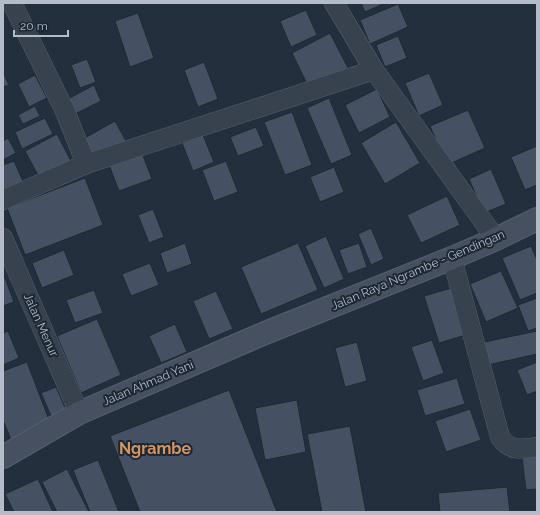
<svg xmlns="http://www.w3.org/2000/svg" width="540" height="515" viewBox="0 0 540 515" font-family="Raleway,sans-serif">
  <rect width="100%" height="100%" fill="#242f3e"/>
  <!-- building -->
  <g fill="#455162" stroke="#1f2835">
    <path d="M361,3H385L365,12Z"/>
    <path d="M398,4L408,27L370,44L360,20Z"/>
    <path d="M306,10L317,35L291,47L280,21Z"/>
    <path d="M138,13L154,58L130,67L115,21Z"/>
    <path d="M330,33L348,68L309,88L292,53Z"/>
    <path d="M398,36L407,58L385,67L376,45Z"/>
    <path d="M87,59L96,82L80,88L71,65Z"/>
    <path d="M204,62L218,99L198,107L184,70Z"/>
    <path d="M3,72L9,85L3,87Z"/>
    <path d="M429,73L443,105L419,116L405,83Z"/>
    <path d="M35,75L47,98L29,107L18,84Z"/>
    <path d="M94,85L101,101L73,115L66,100Z"/>
    <path d="M377,89L390,117L359,133L345,105Z"/>
    <path d="M329,98L352,155L331,164L307,108Z"/>
    <path d="M35,106L40,116L23,124L18,115Z"/>
    <path d="M468,110L485,148L447,165L430,126Z"/>
    <path d="M292,112L312,165L285,175L264,122Z"/>
    <path d="M45,118L53,134L22,149L15,132Z"/>
    <path d="M115,121L126,141L94,159L83,139Z"/>
    <path d="M396,122L420,163L385,184L361,143Z"/>
    <path d="M256,127L264,146L238,156L230,137Z"/>
    <path d="M57,134L73,165L41,181L25,151Z"/>
    <path d="M203,135L214,162L193,171L182,143Z"/>
    <path d="M8,138L16,153L3,160V141Z"/>
    <path d="M537,146V185L525,190L511,157Z"/>
    <path d="M142,153L152,179L119,191L109,165Z"/>
    <path d="M14,161L24,184L3,192V165Z"/>
    <path d="M226,161L238,192L214,201L202,170Z"/>
    <path d="M334,167L344,192L320,202L310,177Z"/>
    <path d="M491,169L506,204L484,213L469,179Z"/>
    <path d="M85,178L103,225L25,255L7,208Z"/>
    <path d="M447,196L460,225L421,243L407,215Z"/>
    <path d="M153,209L164,237L149,243L138,215Z"/>
    <path d="M371,228L384,259L371,265L358,234Z"/>
    <path d="M326,236L344,279L324,288L305,246Z"/>
    <path d="M185,243L192,264L167,273L160,253Z"/>
    <path d="M298,243L318,290L261,314L241,267Z"/>
    <path d="M359,243L367,267L348,274L339,250Z"/>
    <path d="M531,246L537,260V293L520,300L502,258Z"/>
    <path d="M64,250L74,275L42,288L32,263Z"/>
    <path d="M150,263L159,285L131,296L122,274Z"/>
    <path d="M501,271L518,308L486,322L470,284Z"/>
    <path d="M3,273L14,302L3,306Z"/>
    <path d="M455,287L469,334L439,343L424,296Z"/>
    <path d="M94,290L103,313L75,323L66,300Z"/>
    <path d="M216,291L233,329L209,339L193,301Z"/>
    <path d="M537,298V328L528,331L518,305Z"/>
    <path d="M97,319L121,375L81,393L57,336Z"/>
    <path d="M175,324L187,352L161,363L149,336Z"/>
    <path d="M8,331L19,358L3,365V333Z"/>
    <path d="M537,331V354L488,365L484,342Z"/>
    <path d="M432,340L444,373L423,381L411,347Z"/>
    <path d="M357,342L367,381L345,387L335,348Z"/>
    <path d="M27,362L51,425L11,440L3,420V371Z"/>
    <path d="M537,362V391L527,395L517,370Z"/>
    <path d="M457,378L465,404L425,416L417,390Z"/>
    <path d="M56,387L66,410L51,416L41,393Z"/>
    <path d="M229,390L277,512H140L110,436Z"/>
    <path d="M297,400L306,452L265,460L255,408Z"/>
    <path d="M470,409L481,440L446,452L435,421Z"/>
    <path d="M350,426L366,512H322L307,434Z"/>
    <path d="M537,456V489L526,490L522,458Z"/>
    <path d="M98,460L119,512H90L73,470Z"/>
    <path d="M67,469L89,512H57L42,482Z"/>
    <path d="M38,479L53,512H14L5,494Z"/>
    <path d="M507,487L510,512H440L438,493Z"/>
  </g>
  <g fill="none" stroke-linecap="round" stroke-linejoin="round">
    <!-- minor casing -->
    <g stroke="#565f6c" stroke-width="20">
      <g id="minor">
        <path d="M12,3L65,111L86,164"/>
        <path d="M334,3L374,70L496,239"/>
        <path d="M3,200L86,164L374,70"/>
        <path d="M3,238L79,413"/>
        <path d="M452,258L500,437C510,452 522,449 537,447"/>
      </g>
    </g>
    <!-- secondary casing -->
    <g stroke="#565f6c" stroke-width="24">
      <path id="secondary" d="M3,457L79,413L265,333L452,258L496,239L537,219"/>
    </g>
    <!-- minor -->
    <use href="#minor" stroke="#38414e" stroke-width="19"/>
    <!-- secondary -->
    <use href="#secondary" stroke="#465061" stroke-width="22"/>
  </g>
  <g text-anchor="middle" dominant-baseline="central" stroke-width="4" stroke-linejoin="round" paint-order="stroke">
    <!-- street labels -->
    <g font-size="12" fill="#b4bcc9" stroke="#1d2633">
      <text transform="translate(418 270) rotate(-23)">Jalan Raya Ngrambe - Gendingan</text>
      <text transform="translate(41 325) rotate(66)">Jalan Menur</text>
      <text transform="translate(148 383) rotate(-23)">Jalan Ahmad Yani</text>
    </g>
    <!-- district labels -->
    <g font-size="16" font-weight="bold" fill="#d59563" stroke="#1d2633">
      <text x="155" y="448">Ngrambe</text>
    </g>
  </g>
  <!-- border -->
  <rect width="540" height="515" fill="none" stroke="#b4bcc9" stroke-width="8"/>
  <!-- scale -->
  <path d="M14 30v6h54v-6" fill="none" stroke="#b4bcc9" stroke-width="2"/>
  <text x="20" y="30" font-size="12" fill="#b4bcc9" stroke="#1d2633" stroke-width="3" paint-order="stroke">20 m</text>
</svg>
